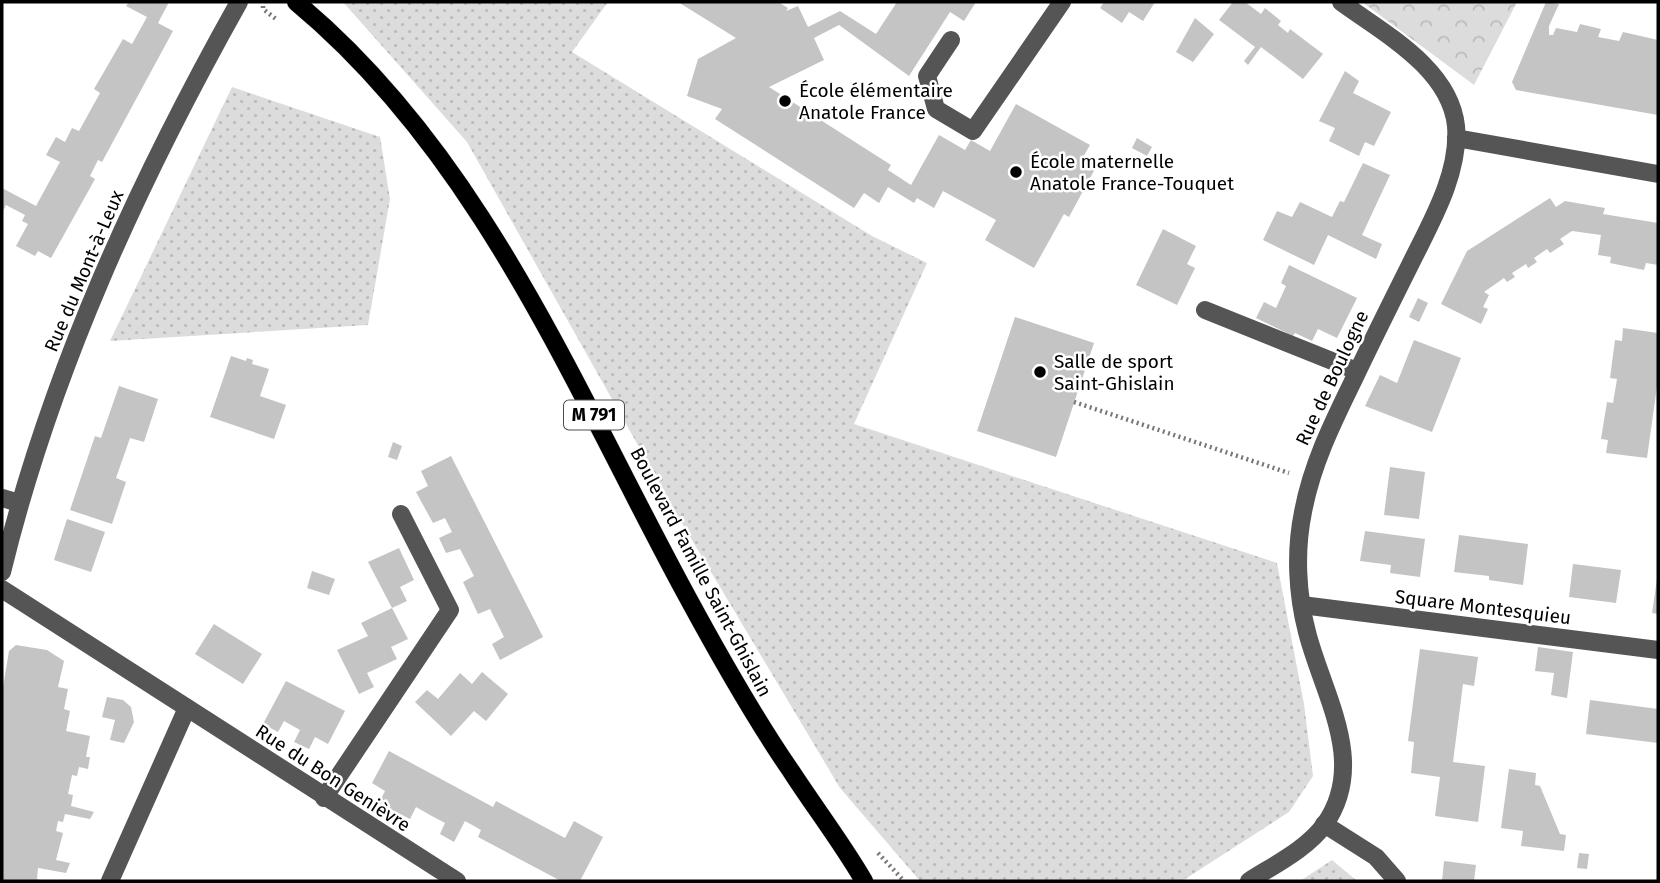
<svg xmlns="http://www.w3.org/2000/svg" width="1660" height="883" viewBox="0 0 1660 883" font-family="'Fira Sans',sans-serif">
  <defs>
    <pattern id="green-dots" width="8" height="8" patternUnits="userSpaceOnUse" patternTransform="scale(1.75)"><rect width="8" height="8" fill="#dcdcdc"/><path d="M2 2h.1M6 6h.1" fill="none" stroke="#bbb" stroke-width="1.8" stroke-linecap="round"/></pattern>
    <pattern id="forest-crowns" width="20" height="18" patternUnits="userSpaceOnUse" patternTransform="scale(1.75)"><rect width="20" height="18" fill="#dcdcdc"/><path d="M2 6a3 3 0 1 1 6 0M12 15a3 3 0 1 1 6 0" fill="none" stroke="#bbb"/></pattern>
  </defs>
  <rect width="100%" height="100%" fill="#fff"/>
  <!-- green -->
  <g fill="url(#green-dots)">
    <path d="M343,2H608L572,52L872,236L927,263L854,424L1277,563L1304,704L1313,776L1289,812L1182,881H920L840,788L683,525L467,142Z"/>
    <path d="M232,87L380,137L390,199L368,325L110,341Z"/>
    <path d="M1332,860L1357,881H1300Z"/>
  </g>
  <!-- forest -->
  <path fill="url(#forest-crowns)" d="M1362,2H1517L1474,85Z"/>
  <!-- building -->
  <g fill="#c4c4c4">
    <path d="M129,2H169L158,23L173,31L102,162L98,160L90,176L95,179L51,258L38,251L35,256L16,246L28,224L22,221L25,215L6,205L2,213V188L36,206L60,162L46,155L56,137L65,142L72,128L79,131L100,93L94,89L123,39L132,44L147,17L126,6Z"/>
    <path d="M678,2H778L788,8L786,11L798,6L808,27L840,11L876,34L897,2H976L964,21L950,12L909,76L839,25L814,38L824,60L769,87L891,165L888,170L911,185L939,135L965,150L971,140L990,151L1016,104L1090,145L1082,159L1096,167L1069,217L1064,214L1034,268L985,240L996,220L943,191L934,208L917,198L914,203L888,187L879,203L864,193L854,208L715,119L722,109L687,96L698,59L736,38Z"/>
    <path d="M1104,2H1155L1143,21L1129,12L1122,23L1100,8Z"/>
    <path d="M1233,2H1245L1261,14L1265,8L1281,21L1278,25L1288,33L1290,29L1323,54L1303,79L1261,47L1248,65L1244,61L1255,47L1219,20Z"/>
    <path d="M1546,2L1559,4L1549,26V35H1553L1556,28L1577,32L1580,24L1601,29L1598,37L1619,41L1623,32L1658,40V115L1516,90L1512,82Z"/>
    <path d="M1195,18L1214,34L1193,62L1176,52Z"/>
    <path d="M1345,71L1359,81L1353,93L1391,112L1374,146L1365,142L1359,156L1329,141L1335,128L1319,121Z"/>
    <path d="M1137,138L1152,147L1147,156L1132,148Z"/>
    <path d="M1363,163L1390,175L1362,235L1382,244L1376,259L1328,235L1314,265L1263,240L1277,211L1292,217L1300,202L1332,217L1340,201L1344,202Z"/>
    <path d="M1550,198L1556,207L1565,201L1605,208L1603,214L1658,223V265L1646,263L1644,270L1610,263L1611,257L1598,255L1601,235L1572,231L1560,239L1564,244L1550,253L1547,249L1534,258L1537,262L1528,268L1526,264L1512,273L1515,277L1507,282L1504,278L1484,292L1489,295L1483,307L1488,309L1481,324L1441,304L1467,251Z"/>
    <path d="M1163,229L1196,246L1187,264L1195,268L1177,305L1136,285Z"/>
    <path d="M1289,265L1357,298L1337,338L1318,329L1312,341L1295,333L1293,336L1256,318L1264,302L1276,308L1286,286L1281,283Z"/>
    <path d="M1418,298L1428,303L1419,322L1409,317Z"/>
    <path d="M1015,317L1094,343L1056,457L977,431Z"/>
    <path d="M1623,328L1658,333V379L1647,458L1606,453L1608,440L1601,439L1607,402L1613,403L1617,379L1610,378L1615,340L1622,341Z"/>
    <path d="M1414,340L1461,358L1432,432L1365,406L1380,375L1397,383Z"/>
    <path d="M231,356L246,361L247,358L253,360L252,364L269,369L260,396L286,405L274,439L210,417Z"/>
    <path d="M119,386L158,399L144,442L130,438L116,478L126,482L112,524L70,510L95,436L101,438Z"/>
    <path d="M393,442L402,446L397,460L388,457Z"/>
    <path d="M451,456L543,637L500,660L492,644L504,637L490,609L478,614L463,582L474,576L460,549L446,553L439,538L452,532L445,518L433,523L416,492L428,486L421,471Z"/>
    <path d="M1390,467L1425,472L1419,519L1384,515Z"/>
    <path d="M67,519L105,532L91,572L54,560Z"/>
    <path d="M1365,531L1425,539L1420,577L1390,573L1391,565L1360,561Z"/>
    <path d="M1459,535L1528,544L1523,585L1489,580V576L1454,572Z"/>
    <path d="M399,548L414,580L400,587L407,601L392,608L408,639L391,647L397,659L367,673L374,687L359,694L337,650L368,636L361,623L392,608L368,562Z"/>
    <path d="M1573,564L1621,570L1616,603L1569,597Z"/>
    <path d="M312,571L335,579L329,595L307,588Z"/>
    <path d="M1657,579H1658V614L1652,613Z"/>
    <path d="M214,624L262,654L243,684L195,654Z"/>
    <path d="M16,645L47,650L64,661L58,687L68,689L64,709L70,711L66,731L90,736L86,757H90L88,769L79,767L77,776L72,775L68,794L73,795L71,806L94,812L90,819L65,814L63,822L58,821L56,831L63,833L56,860L70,863L66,873L38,868L37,879L43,881H2V693L9,651Z"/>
    <path d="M1538,647L1573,652L1567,698L1551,695L1554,673L1535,671Z"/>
    <path d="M1420,649L1478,657L1474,686L1463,684L1453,762L1485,766L1478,822L1435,816L1440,777L1411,773L1414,742L1408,741Z"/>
    <path d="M482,672L508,694L486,721L474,711L451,736L415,702L427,690L438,699L460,673L472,684Z"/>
    <path d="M286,681L345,711L328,744L315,737L309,749L294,742L300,730L284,721L278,732L263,724Z"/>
    <path d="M107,697L123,700L131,707L134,722L124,743L110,740L115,720L102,717Z"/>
    <path d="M1590,700L1658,709V743L1586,734Z"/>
    <path d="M389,751L493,807L496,801L565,838L574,821L603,837L580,881H561L478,837L481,830L465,821L454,842L440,834L445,823L430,815L416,807L410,819L379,803L385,791L372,783Z"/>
    <path d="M1509,769L1536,773L1535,785L1540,786L1560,834L1566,835L1564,851L1521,846L1523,831L1501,828Z"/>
    <path d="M1579,853L1589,854L1587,869L1577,868Z"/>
    <path d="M1444,861L1476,865L1474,881H1442Z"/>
  </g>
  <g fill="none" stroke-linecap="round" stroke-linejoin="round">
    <!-- major casing -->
    <g stroke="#dbdbdb" stroke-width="19">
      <path id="major" d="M296,2C483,157 575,391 688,598C720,657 753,716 791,771C815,808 842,843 864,881"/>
    </g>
    <!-- path -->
    <g stroke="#777" stroke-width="4.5" stroke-dasharray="2 3.5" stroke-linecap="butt">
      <path d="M263,6V9L276,19"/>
      <path d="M1074,402L1289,473"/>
      <path d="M878,853L904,881"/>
    </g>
    <!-- minor -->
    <g stroke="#555" stroke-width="18">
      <path d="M951,40L927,76L936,109L973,131L1062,2"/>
      <path d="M1456,138L1658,174"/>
      <path d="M1205,310L1357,371"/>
      <path d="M2,498L19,503"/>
      <path d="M2,572C51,371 138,182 239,2"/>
      <path d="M2,589L457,881"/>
      <path d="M1302,605L1658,650"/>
      <path d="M324,798L450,610L401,514"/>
      <path d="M1324,824L1376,857L1397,881"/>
      <path d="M110,881L187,708"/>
      <path d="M1249,881C1274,865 1307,849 1325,824C1368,762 1323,695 1307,632C1297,594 1295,551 1303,512C1312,464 1333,422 1354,379C1372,341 1391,303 1410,265C1430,224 1460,174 1456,126C1450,68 1383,33 1341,2"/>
    </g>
    <!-- major -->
    <use href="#major" stroke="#000" stroke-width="18"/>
  </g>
  <!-- markers -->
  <g fill="#000" stroke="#fff" stroke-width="2.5">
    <circle cx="785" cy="101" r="7"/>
    <circle cx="1016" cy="172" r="7"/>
    <circle cx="1040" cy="372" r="7"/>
  </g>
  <g text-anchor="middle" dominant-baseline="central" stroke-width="5" stroke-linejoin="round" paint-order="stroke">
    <!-- shield labels -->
    <rect fill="#fff" stroke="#4c4c4c" stroke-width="2" x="564" y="400.5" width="60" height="29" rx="5"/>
    <g font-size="18" font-weight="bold" fill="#000">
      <text x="594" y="415">M 791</text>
    </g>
    <!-- poi labels -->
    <g font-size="19" fill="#000" stroke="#fff" text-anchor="start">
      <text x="799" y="90">École élémentaire<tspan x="799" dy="22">Anatole France</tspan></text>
      <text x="1030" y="161">École maternelle<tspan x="1030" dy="22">Anatole France-Touquet</tspan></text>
      <text x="1054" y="361">Salle de sport<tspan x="1054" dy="22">Saint-Ghislain</tspan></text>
    </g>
    <!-- street labels -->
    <g font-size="19" fill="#000" stroke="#fff">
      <text transform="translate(84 271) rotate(-67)">Rue du Mont-à-Leux</text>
      <text transform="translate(1332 378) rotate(-65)">Rue de Boulogne</text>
      <text transform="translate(701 572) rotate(62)">Boulevard Famille Saint-Ghislain</text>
      <text transform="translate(1483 607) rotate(7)">Square Montesquieu</text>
      <text transform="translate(333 778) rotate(33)">Rue du Bon Genièvre</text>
    </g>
  </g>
  <!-- border -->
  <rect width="1660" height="883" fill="none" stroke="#000000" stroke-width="7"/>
</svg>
